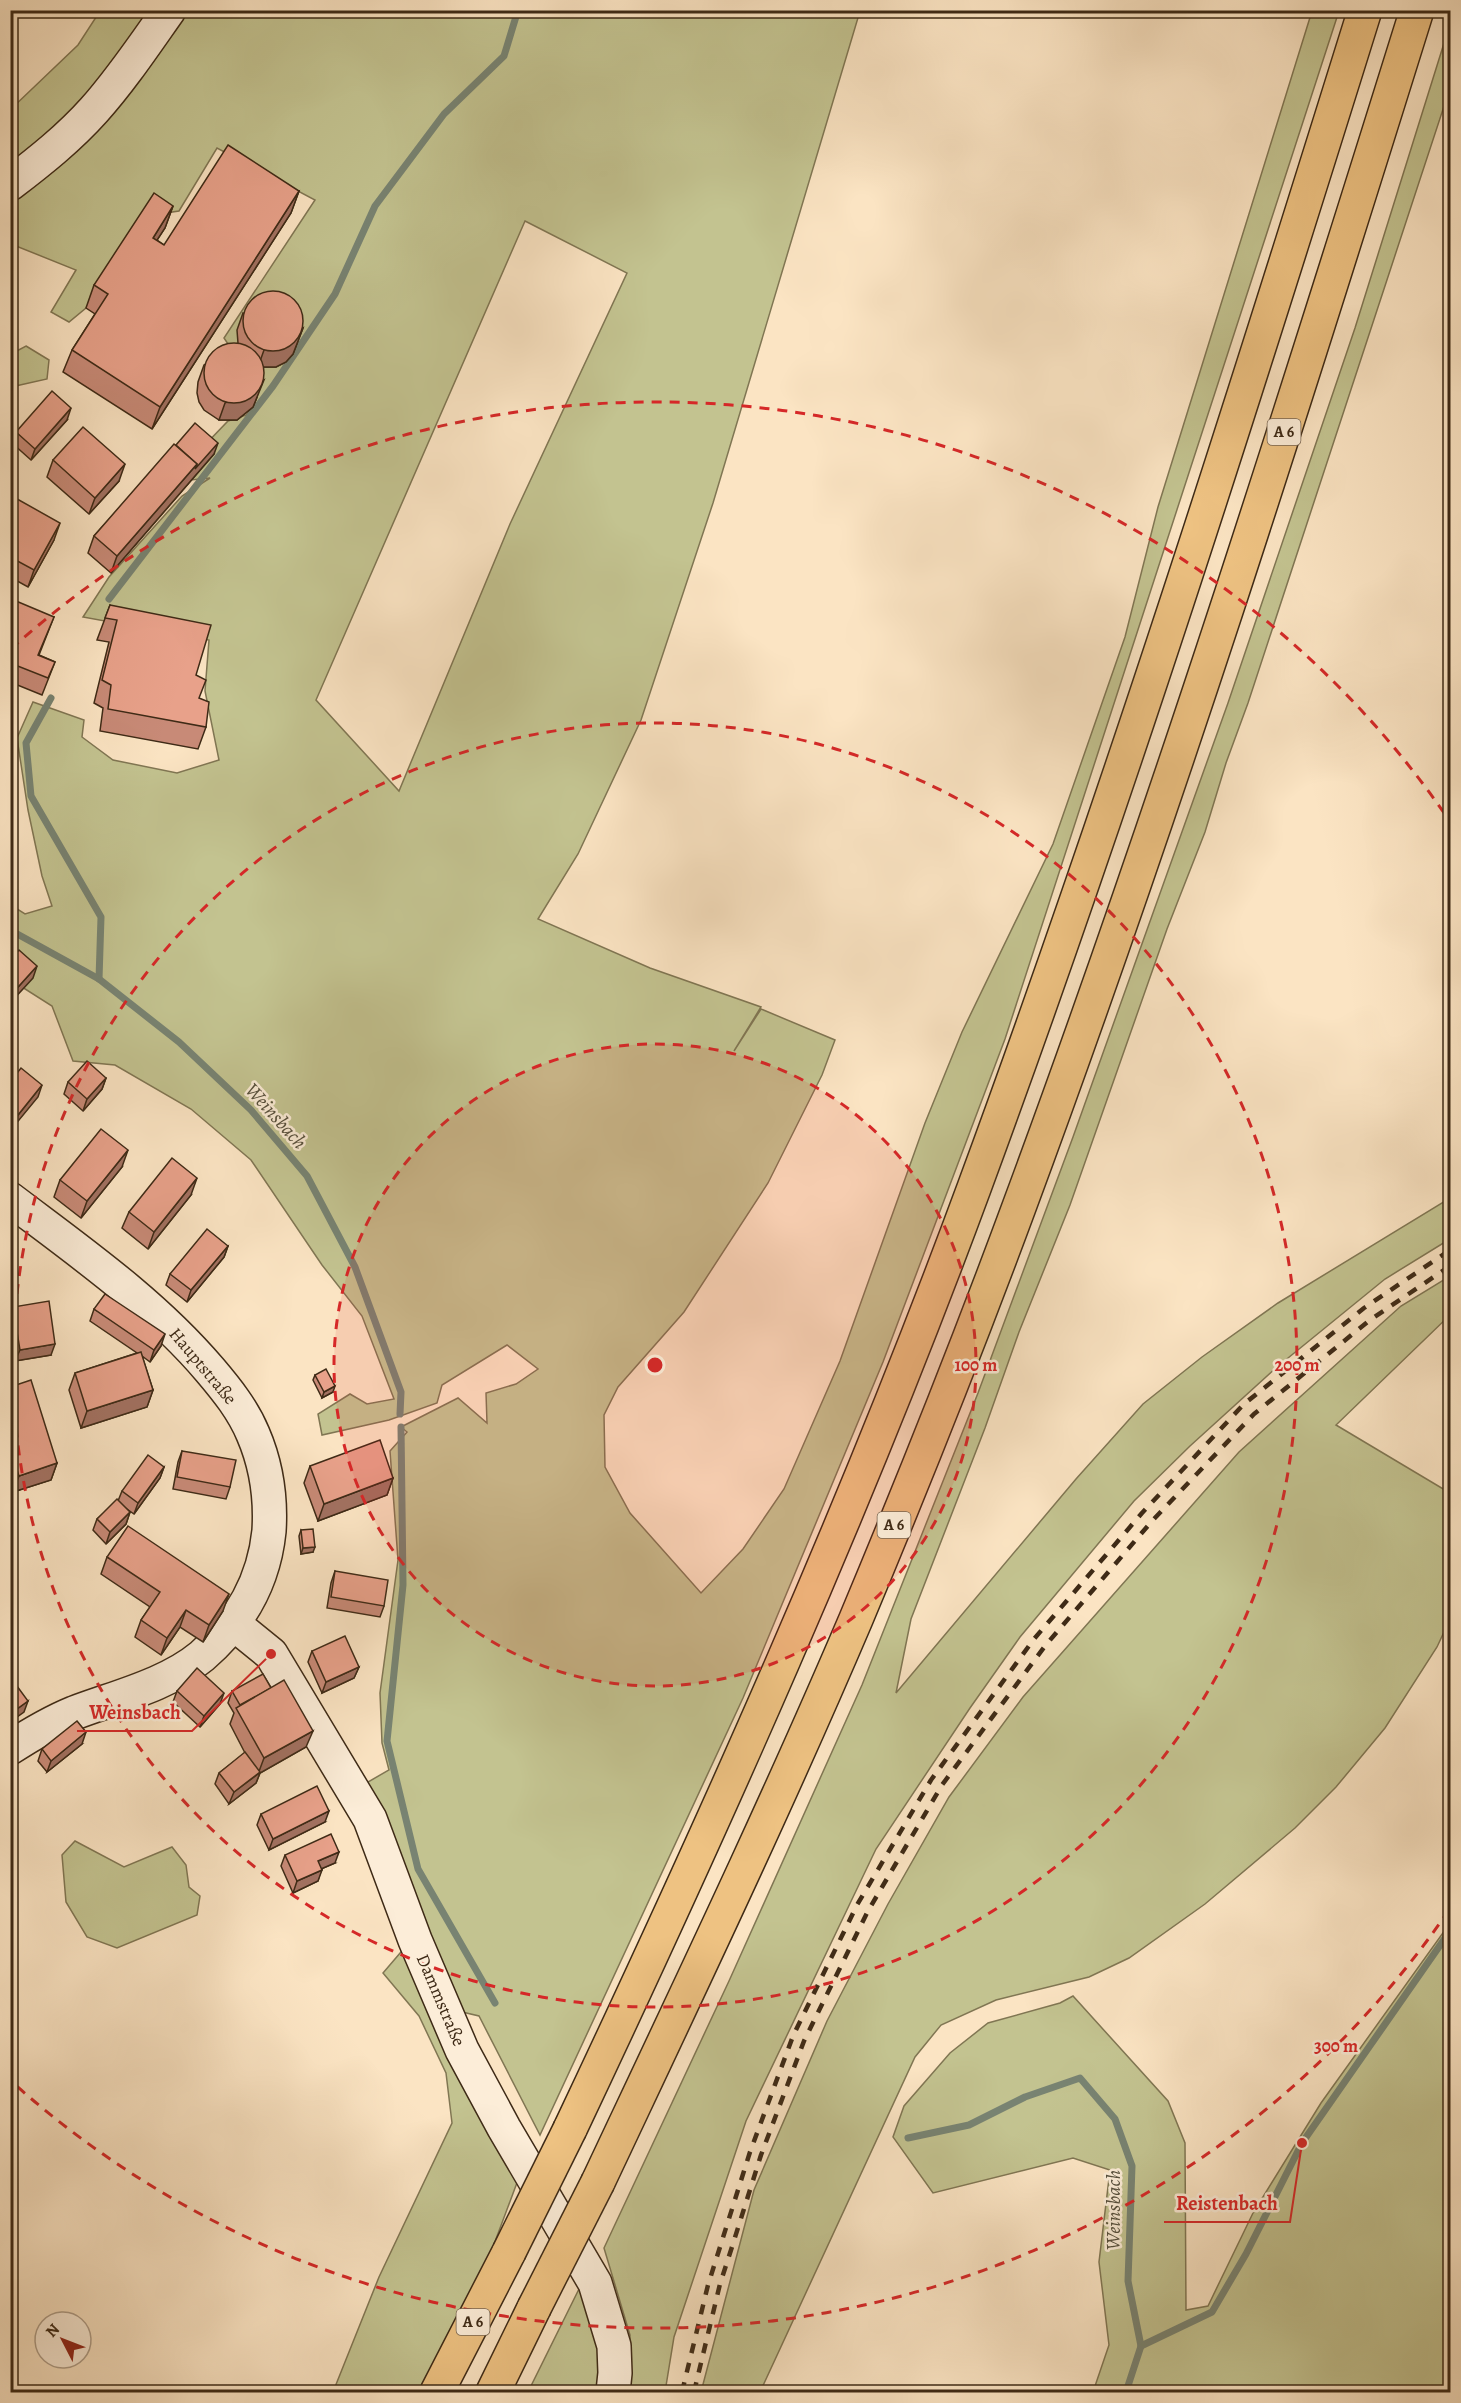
<svg xmlns="http://www.w3.org/2000/svg" width="1461" height="2403" viewBox="0 0 1461 2403" font-family="Alegreya,serif">
  <rect width="100%" height="100%" fill="#fbe4c3"/>
  <filter id="stains"><feTurbulence type="fractalNoise" baseFrequency=".00333" numOctaves="4"/><feColorMatrix values="0 0 0 0 .2 0 0 0 0 .09 0 0 0 0 .02 0 0 0 .5 -.17"/></filter>
  <radialGradient id="worn" r=".72"><stop offset=".6" stop-color="#630" stop-opacity="0"/><stop offset="1" stop-color="#630" stop-opacity=".3"/></radialGradient>
  <!-- green -->
  <g fill="#c3c390" stroke="#807653" stroke-width="1.5" fill-rule="evenodd">
    <path d="M100,11H860L713,503L641,720L578,854L538,919L650,968L761,1007L734,1051L761,1009L835,1040L822,1075L768,1183L684,1312L618,1387L604,1415L605,1467L630,1513L701,1593L743,1549L784,1489L840,1361L925,1123L962,1032L1053,844L1125,637L1158,507L1312,11H1339L1005,1039L883,1362L743,1698L540,2135L479,2016L458,2011L361,1786L389,1770L382,1743L380,1693L398,1560L390,1451L407,1432L401,1427L458,1398L487,1423L486,1393L516,1384L538,1369L507,1345L442,1385L437,1403L389,1420L322,1435L318,1414L350,1394L367,1404L394,1399L362,1316L322,1265L251,1160L191,1109L115,1065L73,1061L52,1006L11,980V905L25,914L52,906L42,876L28,810L17,738L33,702L84,720L82,737L113,760L177,773L219,760L205,691L209,640L83,617L109,577L182,496L210,478L191,480L204,446L228,421L246,415L253,407L257,397L240,362L224,338L315,200L217,148L179,211L145,216L86,308L69,322L51,312L76,270L11,244V109L78,45ZM525,221L627,273L510,524L399,791L316,700Z"/>
    <path d="M1450,24V88L1248,703L1226,763L1205,832L1167,929L1070,1205L1019,1332L985,1428L911,1619L896,1693L1076,1479L1143,1404L1202,1357L1278,1303L1450,1198V1239L1385,1279L1277,1367L1190,1446L1134,1501L1020,1637L970,1708L876,1849L746,2121L674,2337L665,2392H628L630,2335L604,2248L729,1981L862,1685L978,1393L1073,1137L1228,703L1355,328Z"/>
    <path d="M26,346L49,360L47,379L11,387V354Z"/>
    <path d="M1450,1276V1315L1336,1425L1450,1493V1619L1437,1647L1385,1728L1336,1787L1295,1828L1205,1904L1129,1958L1089,1977L996,2000L941,2025L915,2057L760,2392H701L754,2190L827,2021L888,1904L949,1797L1023,1697L1239,1452L1401,1306Z"/>
    <path d="M75,1841L124,1867L172,1847L186,1865L189,1887L200,1896L197,1915L117,1948L87,1937L66,1902L62,1855Z"/>
    <path d="M1450,1923V2392H1093L1109,2345L1099,2262L1110,2170L1073,2158L933,2193L893,2137L904,2106L950,2053L988,2023L1060,2003L1073,1996L1168,2101L1185,2143L1186,2310L1208,2306L1253,2213L1321,2103Z"/>
    <path d="M401,1952L417,1973L518,2180L487,2263L419,2392H333L379,2277L452,2123L446,2073L419,2016L383,1973Z"/>
    <path d="M580,2287L604,2362L601,2392H528Z"/>
  </g>
  <g fill="none" stroke-linecap="round" stroke-linejoin="round">
    <!-- stream -->
    <g stroke="#788372" stroke-width="7">
      <path d="M109,599L273,386L335,294L375,206L444,114L504,56L518,10"/>
      <path d="M51,698L26,743L31,796L101,917L99,979"/>
      <path d="M10,930L99,979L179,1042L251,1110L307,1176L355,1267L401,1392L400,1414"/>
      <path d="M401,1427L403,1585L387,1741L418,1869L495,2003"/>
      <path d="M908,2138L969,2125L1025,2097L1080,2078L1115,2119L1132,2166L1128,2281L1141,2346L1126,2392"/>
      <path d="M1141,2346L1212,2312L1246,2254L1302,2143L1450,1931"/>
    </g>
    <!-- secondary casing -->
    <g stroke="#3e2a16" stroke-width="36">
      <g id="secondary">
        <path d="M10,184C40,161 69,138 94,110C121,80 145,44 169,10"/>
        <path d="M10,1199C80,1252 153,1303 210,1370C227,1390 243,1410 253,1434C266,1464 271,1499 269,1531C264,1581 240,1623 202,1656C167,1685 116,1697 74,1713C52,1722 30,1735 10,1748"/>
        <path d="M234,1624L271,1654L370,1819L415,1940L462,2050L504,2128L595,2283L614,2346L615,2373L613,2392"/>
      </g>
    </g>
    <!-- highway casing -->
    <g stroke="#3e2a16" stroke-width="36">
      <g id="highway">
        <path d="M570,2129C716,1820 856,1508 974,1188C1117,800 1242,405 1365,10"/>
        <path d="M598,2182C686,1995 775,1809 856,1619C913,1483 968,1345 1019,1207C1165,813 1292,411 1417,10"/>
        <path d="M437,2392L509,2252"/>
        <path d="M493,2392L534,2308"/>
      </g>
    </g>
    <!-- secondary -->
    <use href="#secondary" stroke="#fcedd8" stroke-width="33"/>
    <!-- highway -->
    <use href="#highway" stroke="#eec282" stroke-width="33"/>
    <!-- rail -->
    <g stroke="#3e2a16" stroke-width="4.5" stroke-dasharray="10 10" stroke-linecap="butt">
      <path d="M682,2392L708,2285L750,2152L793,2036L857,1905L931,1780L1034,1639L1142,1513L1244,1404L1364,1308L1450,1250"/>
      <path d="M694,2392L720,2284L731,2250L761,2155L804,2041L868,1911L942,1785L1045,1646L1152,1521L1254,1414L1370,1320L1450,1266"/>
    </g>
    <!-- highway-bridge casing -->
    <g stroke="#3e2a16" stroke-width="36" stroke-linecap="butt">
      <g id="highway-bridge">
        <path d="M509,2252L570,2129"/>
        <path d="M534,2308L598,2182"/>
      </g>
    </g>
    <!-- highway-bridge -->
    <use href="#highway-bridge" stroke="#eec282" stroke-width="33"/>
  </g>
  <!-- wall -->
  <g fill="#c88a77" stroke="#3e2a16" stroke-width="1.5">
    <path d="M299,191L291,213L152,429L63,372L72,350L95,314L86,308L94,285L173,206L165,228L157,240L164,245Z"/>
    <path d="M243,313L303,328L293,354L286,362L276,367H263L257,397L253,407L237,420H219L204,410L199,402L197,393L198,382L204,365L238,343L237,330Z"/>
    <path d="M67,420L31,460L12,443L16,432Z"/>
    <path d="M176,445L214,454L111,573L88,553L94,536Z"/>
    <path d="M53,460L119,481L89,514L47,477Z"/>
    <path d="M10,495L54,540L28,587L10,577Z"/>
    <path d="M110,605L196,675L199,698L206,727L198,749L100,731L103,708L94,703L109,642L97,640Z"/>
    <path d="M10,612L54,617L39,655L55,662L42,695L10,682Z"/>
    <path d="M106,1078L102,1089L83,1111L64,1094L68,1082Z"/>
    <path d="M122,1167L81,1218L54,1197L60,1180Z"/>
    <path d="M191,1195L148,1249L122,1228L129,1212Z"/>
    <path d="M228,1246L224,1257L187,1302L166,1285L170,1274Z"/>
    <path d="M13,1307L51,1355L15,1361L10,1330V1314Z"/>
    <path d="M94,1309L161,1346L150,1362L142,1356L153,1390L147,1407L81,1428L69,1390L75,1373L137,1353L90,1321Z"/>
    <path d="M315,1375L333,1392L322,1398L313,1380Z"/>
    <path d="M10,1387L57,1463L51,1480L13,1492L10,1484Z"/>
    <path d="M182,1451L230,1487L226,1499L173,1489L178,1462Z"/>
    <path d="M310,1466L393,1478L387,1495L318,1521L304,1483Z"/>
    <path d="M164,1467L160,1478L134,1514L124,1507L130,1512L126,1524L106,1544L93,1530L97,1519L118,1501L122,1491Z"/>
    <path d="M301,1530L313,1552L301,1554L299,1536Z"/>
    <path d="M107,1557L223,1611L203,1642L180,1627L161,1655L135,1637L141,1620L150,1607L101,1574Z"/>
    <path d="M335,1571L384,1606L380,1617L327,1608L331,1583Z"/>
    <path d="M312,1651L359,1667L354,1678L322,1693L308,1662Z"/>
    <path d="M177,1691L220,1704L200,1727L173,1702Z"/>
    <path d="M232,1691L306,1747L260,1773L256,1783L229,1804L215,1784L219,1773L245,1753L230,1724L234,1713L228,1703Z"/>
    <path d="M82,1744L47,1772L38,1761L42,1749Z"/>
    <path d="M261,1814L325,1822L269,1850L257,1825Z"/>
    <path d="M285,1855L335,1863L321,1869L318,1881L293,1893L281,1866Z"/>
  </g>
  <!-- shaded-wall -->
  <g fill="#a27161" stroke="#3e2a16" stroke-width="1.5">
    <path d="M299,191L291,213L152,429L160,407Z"/>
    <path d="M173,206L165,228L144,260L153,238Z"/>
    <path d="M303,328L293,354L286,362L276,367H258L264,350Z"/>
    <path d="M264,380L253,407L237,420H219L225,403Z"/>
    <path d="M71,408L67,420L31,460L35,449Z"/>
    <path d="M218,443L214,454L111,573L117,556L197,464Z"/>
    <path d="M125,464L119,481L89,514L95,498Z"/>
    <path d="M60,523L54,540L28,587L34,570Z"/>
    <path d="M37,966L33,978L10,1003V996Z"/>
    <path d="M106,1078L102,1089L83,1111L87,1099Z"/>
    <path d="M42,1085L38,1097L10,1131V1125Z"/>
    <path d="M128,1150L122,1167L81,1218L87,1201Z"/>
    <path d="M197,1178L191,1195L148,1249L154,1232Z"/>
    <path d="M228,1246L224,1257L187,1302L191,1290Z"/>
    <path d="M165,1334L161,1346L150,1362L154,1350Z"/>
    <path d="M55,1344L51,1355L15,1361L20,1350Z"/>
    <path d="M335,1386L333,1392L322,1398L324,1392Z"/>
    <path d="M153,1390L147,1407L81,1428L87,1411Z"/>
    <path d="M57,1463L51,1480L13,1492L19,1476Z"/>
    <path d="M164,1467L160,1478L134,1514L138,1503Z"/>
    <path d="M393,1478L387,1495L318,1521L324,1504Z"/>
    <path d="M130,1512L126,1524L106,1544L110,1532Z"/>
    <path d="M315,1547L313,1552L301,1554L303,1548Z"/>
    <path d="M229,1594L223,1611L203,1642L209,1625Z"/>
    <path d="M186,1610L180,1627L161,1655L167,1638Z"/>
    <path d="M359,1667L354,1678L322,1693L326,1682Z"/>
    <path d="M224,1693L220,1704L200,1727L204,1716Z"/>
    <path d="M28,1701L24,1712L10,1722V1714Z"/>
    <path d="M313,1731L306,1747L260,1773L256,1783L229,1804L234,1792L258,1774L264,1758Z"/>
    <path d="M86,1732L82,1744L47,1772L51,1761Z"/>
    <path d="M329,1811L325,1822L269,1850L273,1839Z"/>
    <path d="M339,1852L335,1863L314,1872L318,1861Z"/>
    <path d="M322,1870L318,1881L293,1893L297,1881Z"/>
  </g>
  <!-- building -->
  <g fill="#e8a18a" stroke="#3e2a16" stroke-width="1.5">
    <path d="M228,145L299,191L160,407L72,350L108,294L94,285L154,193L173,206L153,238L164,245Z"/>
    <circle cx="273" cy="321" r="30"/>
    <circle cx="234" cy="373" r="30"/>
    <path d="M52,391L71,408L35,449L16,432Z"/>
    <path d="M195,423L218,443L195,469L197,464L176,445Z"/>
    <path d="M83,427L125,464L95,498L53,460Z"/>
    <path d="M174,444L197,464L117,556L94,536Z"/>
    <path d="M10,495L60,523L34,570L10,557Z"/>
    <path d="M16,601L54,617L38,655L55,662L48,678L10,663V612Z"/>
    <path d="M110,605L211,625L196,675L206,680L199,698L209,702L206,727L108,709L111,685L102,680L117,620L105,618Z"/>
    <path d="M19,950L37,966L10,996V960Z"/>
    <path d="M87,1061L106,1078L87,1099L68,1082Z"/>
    <path d="M21,1068L42,1085L10,1125V1082Z"/>
    <path d="M101,1129L128,1150L87,1201L60,1180Z"/>
    <path d="M172,1158L197,1178L154,1232L129,1212Z"/>
    <path d="M207,1229L228,1246L191,1290L170,1274Z"/>
    <path d="M105,1294L165,1334L154,1350L94,1309Z"/>
    <path d="M49,1301L55,1344L20,1350L13,1307Z"/>
    <path d="M141,1352L153,1390L87,1411L75,1373Z"/>
    <path d="M326,1369L335,1386L324,1392L315,1375Z"/>
    <path d="M31,1380L57,1463L19,1476L10,1448V1387Z"/>
    <path d="M380,1440L393,1478L324,1504L310,1466Z"/>
    <path d="M182,1451L236,1460L230,1487L177,1477Z"/>
    <path d="M148,1455L164,1467L138,1503L122,1491Z"/>
    <path d="M117,1499L130,1512L110,1532L97,1519Z"/>
    <path d="M128,1526L229,1594L209,1625L186,1610L167,1638L141,1620L160,1592L107,1557Z"/>
    <path d="M313,1529L315,1547L303,1548L301,1530Z"/>
    <path d="M335,1571L388,1580L384,1606L331,1597Z"/>
    <path d="M345,1636L359,1667L326,1682L312,1651Z"/>
    <path d="M197,1668L224,1693L204,1716L177,1691Z"/>
    <path d="M263,1674L271,1688L240,1705L232,1691Z"/>
    <path d="M284,1680L313,1731L264,1758L236,1708Z"/>
    <path d="M14,1682L28,1701L10,1714V1684Z"/>
    <path d="M77,1721L86,1732L51,1761L42,1749Z"/>
    <path d="M245,1752L260,1772L234,1792L219,1773Z"/>
    <path d="M317,1786L329,1811L273,1839L261,1814Z"/>
    <path d="M331,1834L339,1852L318,1861L322,1870L297,1881L285,1855Z"/>
  </g>
  <!-- distance rings -->
  <circle cx="655" cy="1365" r="321" fill="#d62828" fill-opacity=".12"/>
  <g fill="none" stroke="#d62828" stroke-width="3" stroke-dasharray="10 8">
    <circle cx="655" cy="1365" r="321"/>
    <circle cx="655" cy="1365" r="642"/>
    <path d="M1449 1910A963 963 0 0 1 11 2081M11 649A963 963 0 0 1 1449 820"/>
  </g>
  <g text-anchor="middle" dominant-baseline="central" stroke-width="5" stroke-linejoin="round" paint-order="stroke">
    <!-- shield labels -->
    <g fill="#fcedd8" stroke="#776450" stroke-width="1.5">
      <rect x="1267.5" y="419" width="33" height="26" rx="4.5"/>
      <rect x="877.5" y="1512" width="33" height="26" rx="4.5"/>
      <rect x="456.5" y="2309" width="33" height="26" rx="4.5"/>
    </g>
    <g font-size="16" font-weight="bold" fill="#3e2a16">
      <text x="1284" y="432">A 6</text>
      <text x="894" y="1525">A 6</text>
      <text x="473" y="2322">A 6</text>
    </g>
    <!-- street labels -->
    <g font-size="18" fill="#3e2a16" stroke="#fcedd8">
      <text transform="translate(203 1366) rotate(50)">Hauptstraße</text>
      <text transform="translate(441 2000) rotate(67)">Dammstraße</text>
    </g>
    <!-- water labels -->
    <g font-size="20" font-style="italic" fill="#564f3c" stroke="#fcedd8">
      <text transform="translate(276 1116) rotate(48)">Weinsbach</text>
      <text transform="translate(1113 2210) rotate(-90)">Weinsbach</text>
    </g>
  </g>
  <circle cx="655" cy="1365" r="9" fill="#d62828" stroke="#fcedd8" stroke-width="3"/>
  <g font-size="18" text-anchor="middle" font-weight="bold" fill="#d62828" stroke="#fcedd8" stroke-width="5" stroke-linejoin="round" paint-order="stroke">
    <text x="976" y="1371">100 m</text>
    <text x="1297" y="1371">200 m</text>
    <text x="1336" y="2052">300 m</text>
  </g>
  <!-- callouts -->
  <path fill="none" stroke="#d62828" stroke-width="2" d="M271 1654L192 1731H77M1302 2143L1290 2222H1164"/>
  <g fill="#d62828" stroke="#fcedd8" stroke-width="2">
    <circle cx="271" cy="1654" r="6"/>
    <circle cx="1302" cy="2143" r="6"/>
  </g>
  <g font-size="20" text-anchor="middle" font-weight="bold" fill="#d62828" stroke="#fcedd8" stroke-width="5" stroke-linejoin="round" paint-order="stroke">
    <text x="135" y="1719">Weinsbach</text>
    <text x="1227" y="2210">Reistenbach</text>
  </g>
  <!-- margin -->
  <rect width="1461" height="2403" fill="none" stroke="#fbe4c3" stroke-width="36"/>
  <rect x="12" y="12" width="1437" height="2379" fill="none" stroke="#3e2a16" stroke-width="3"/>
  <rect x="18" y="18" width="1425" height="2367" fill="none" stroke="#3e2a16" stroke-width="1.5"/>
  <!-- north arrow -->
  <g transform="translate(63 2340) rotate(312)"><circle r="28" fill="#fcedd8" stroke="#b09f8a" stroke-width="1.5"/>
  <path d="M0-4.5L10 22L0 15L-10 22Z" fill="#8f2418"/>
  <text y="-9" font-size="16" font-weight="bold" text-anchor="middle" fill="#3e2a16">N</text>
  </g>
  <rect width="100%" height="100%" filter="url(#stains)"/>
  <rect width="100%" height="100%" fill="url(#worn)"/>
</svg>
